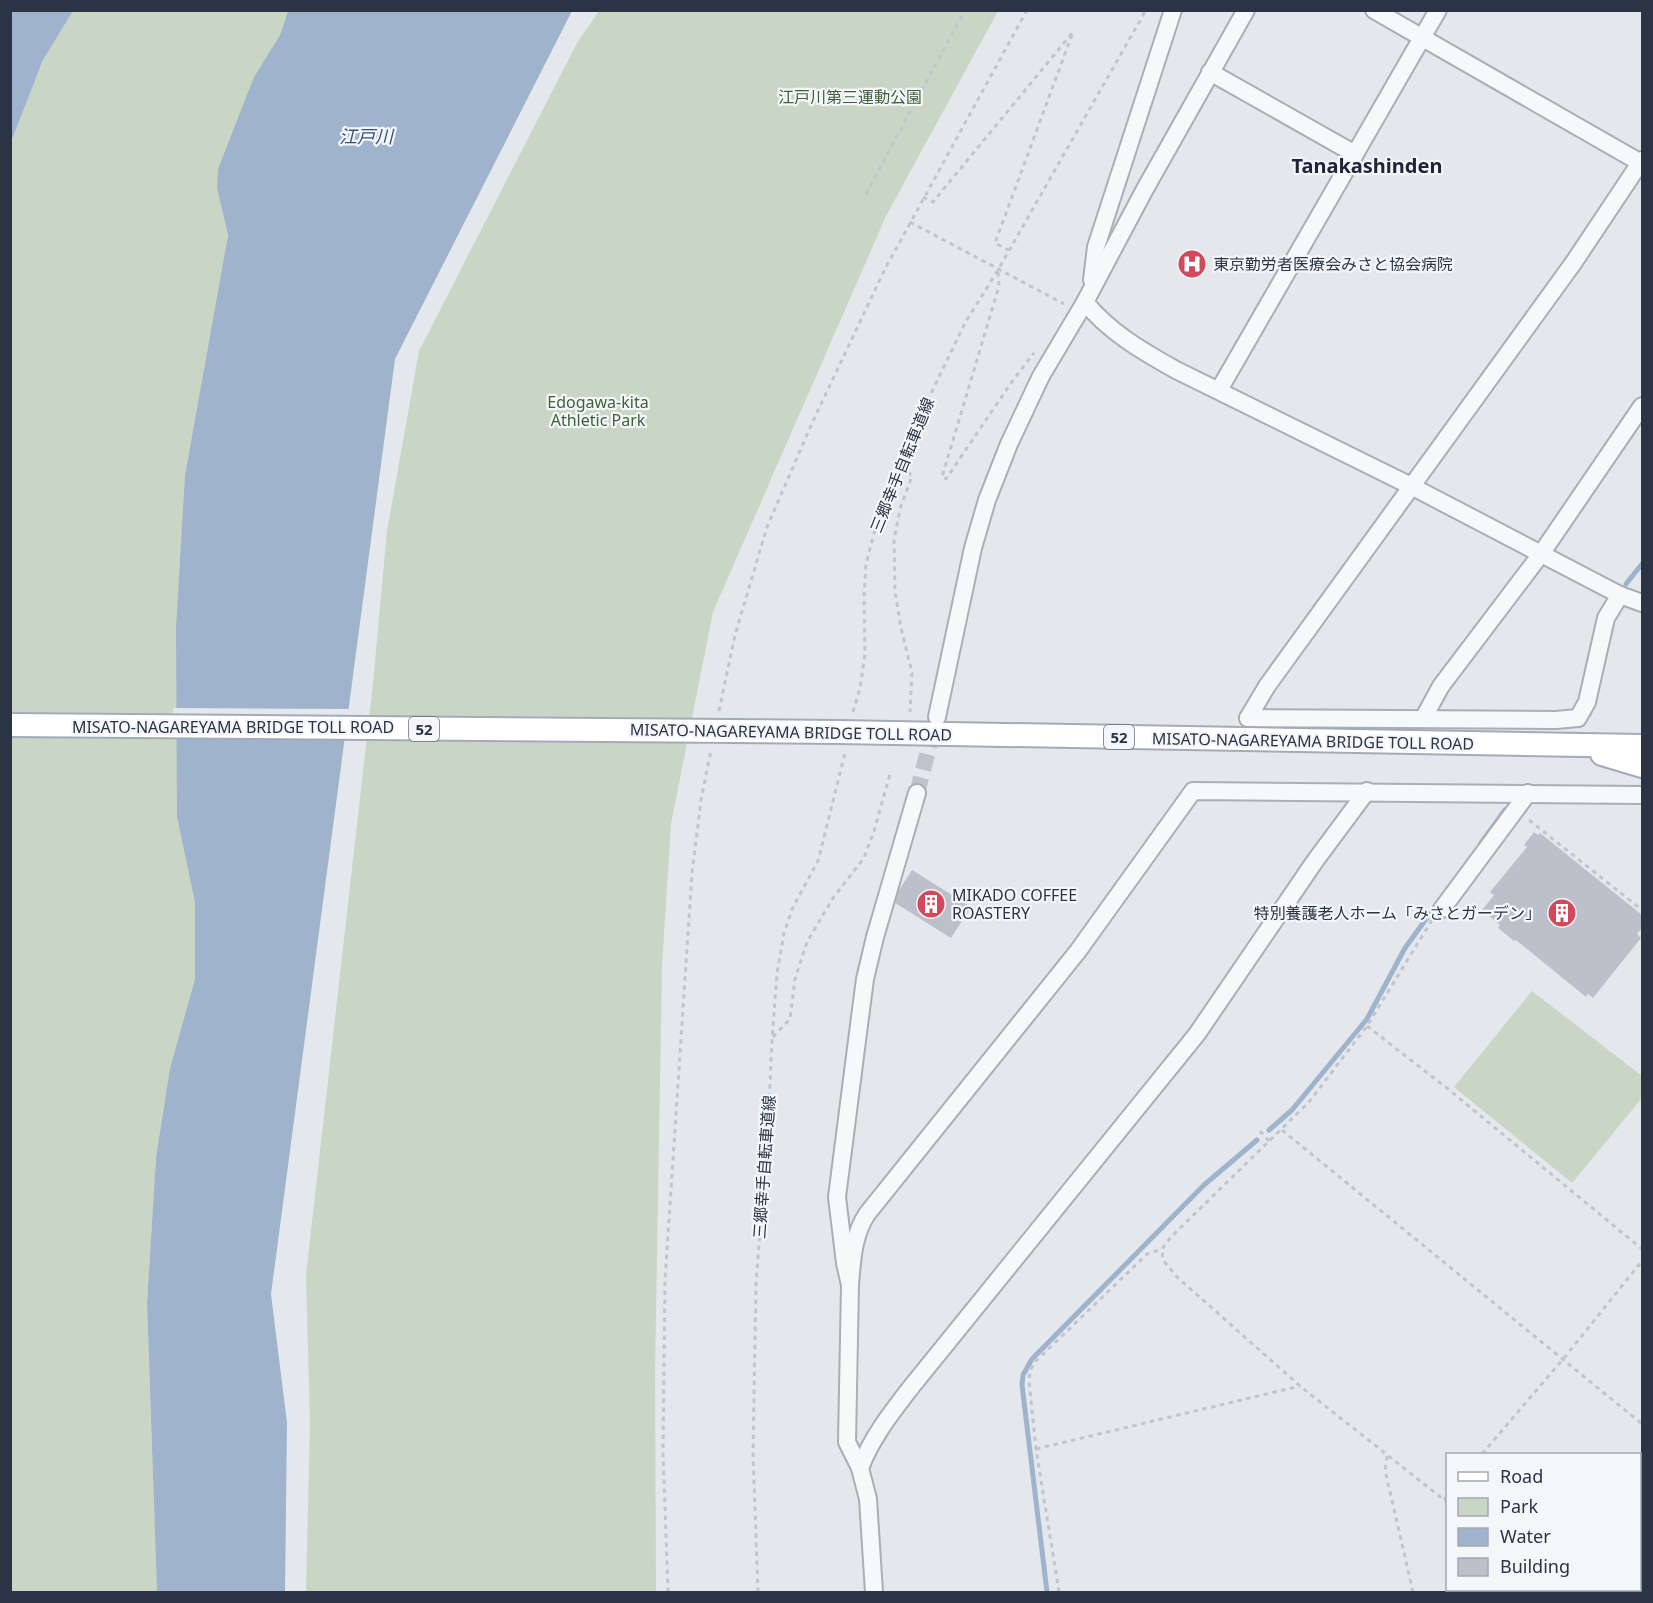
<svg xmlns="http://www.w3.org/2000/svg" width="1653" height="1603" viewBox="0 0 1653 1603" font-family="'Noto Sans','Noto Sans JP',sans-serif">
  <rect width="100%" height="100%" fill="#e4e7ec"/>
  <!-- green -->
  <g fill="#c9d6c5">
    <path d="M73,11H288L280,35L254,77L217,188L228,235L185,475L177,817L195,903V979L170,1068L156,1157L147,1303L157,1592H11V142L43,60Z"/>
    <path d="M599,11H998L886,216L713,612L671,824L662,965L655,1373L656,1592H306L310,1423L306,1275L373,683L387,531L419,351L577,43Z"/>
    <path d="M1532,991L1642,1076V1098L1572,1183L1454,1087Z"/>
  </g>
  <!-- water -->
  <g fill="#9fb4cc">
    <path d="M11,10L73,11L43,60L11,142Z"/>
    <path d="M288,11H572L395,359L271,1294L287,1423L285,1592H157L147,1303L156,1157L170,1068L195,979V903L177,817L176,628L185,475L228,235L217,188L218,169L254,77L280,35Z"/>
  </g>
  <!-- pier -->
  <path fill="#e4e7ec" d="M173,708L352,709L348,740L173,738Z"/>
  <g fill="none" stroke-linecap="round" stroke-linejoin="round">
    <!-- stream -->
    <g stroke="#9fb4cc" stroke-width="5">
      <path d="M1626,584L1642,564"/>
      <path d="M1481,843L1505,810"/>
      <path d="M1269,1130L1292,1110L1367,1019L1405,948L1437,904"/>
      <path d="M1047,1592L1022,1385L1023,1375L1032,1359L1204,1185L1257,1140"/>
    </g>
  </g>
  <!-- building -->
  <g fill="#bbc0ca">
    <path d="M1534,832L1538,835L1540,833L1642,915V928L1637,934L1641,938L1593,998L1588,994L1586,997L1516,940L1514,941L1498,928L1500,925L1482,910L1494,895L1490,892L1527,847L1524,845Z"/>
    <path d="M912,870L971,907L951,938L892,901Z"/>
  </g>
  <g fill="none" stroke-linecap="round" stroke-linejoin="round">
    <!-- minor-tunnel -->
    <path stroke="#bfc3cb" stroke-width="16" stroke-dasharray="16 8" stroke-linecap="butt" d="M917,793L935,724"/>
    <!-- minor casing -->
    <g stroke="#a9aeb7" stroke-width="20">
      <g id="minor">
        <path d="M1374,10L1641,163"/>
        <path d="M1210,72L1355,154"/>
        <path d="M1092,280L1096,247L1173,10"/>
        <path d="M1085,302C1109,332 1142,351 1176,370L1411,486L1620,595L1642,603"/>
        <path d="M1219,390L1438,10"/>
        <path d="M937,717L973,548L987,500L1009,444L1041,376L1085,302L1145,189L1246,10"/>
        <path d="M1248,718L1267,686L1574,262L1642,160"/>
        <path d="M1248,718L1556,720L1578,718L1587,702L1606,618L1620,595"/>
        <path d="M1423,719L1441,686L1541,554L1642,406"/>
        <path d="M1442,909L1528,793"/>
        <path d="M850,1285C852,1261 853,1235 867,1214L1078,951L1193,791L1642,795"/>
        <path d="M860,1468C872,1437 892,1412 912,1386L1197,1034L1315,861L1367,791"/>
        <path d="M874,1592L868,1499L860,1468L847,1442L850,1285L845,1263L837,1197L859,1025L865,979L875,937L917,793"/>
      </g>
    </g>
    <!-- major casing -->
    <g stroke="#a3abb8" stroke-width="26">
      <g id="major">
        <path d="M838,732L1642,746"/>
        <path d="M1602,754L1642,766"/>
      </g>
    </g>
    <!-- path -->
    <g stroke="#c2c5cb" stroke-width="3" stroke-dasharray="4.5 4.5" stroke-linecap="butt">
      <path d="M866,194L965,10"/>
      <path d="M923,197L933,202L1073,32L995,243L1008,250"/>
      <path d="M910,222L1064,304"/>
      <path d="M998,272L999,286L942,477L946,479L1011,383L1034,353"/>
      <path d="M902,465L912,476L900,509L894,540L895,591L901,628L912,673L910,712"/>
      <path d="M719,711L735,635L767,527L813,421L885,269L1027,10"/>
      <path d="M853,712L860,688L865,654L864,597L866,564L877,522L902,465L924,408L965,323L998,270L1146,10"/>
      <path d="M1529,820L1642,910"/>
      <path d="M1432,920L1367,1026L1309,1102L1170,1238L1162,1249L1163,1260L1177,1277L1300,1386L1448,1503"/>
      <path d="M1367,1026L1448,1089L1642,1249"/>
      <path d="M773,1037L790,1019L795,979L807,942L833,898L864,858L874,831L890,774"/>
      <path d="M1282,1130L1642,1424"/>
      <path d="M1260,1131L1270,1142"/>
      <path d="M1036,1449L1300,1386"/>
      <path d="M1482,1454L1564,1358L1642,1261"/>
      <path d="M1387,1456L1385,1470L1413,1592"/>
      <path d="M1444,1500L1448,1495"/>
      <path d="M1552,1590L1556,1592"/>
      <path d="M668,1592L663,1451L665,1280L692,873L701,800L711,750"/>
      <path d="M758,1592L753,1454L756,1284L768,1128L772,1039L777,974L784,933L793,907L818,861L845,753"/>
      <path d="M1059,1592L1036,1449L1029,1381L1030,1371L1035,1362L1147,1254L1162,1249"/>
    </g>
    <!-- minor -->
    <use href="#minor" stroke="#f7f8fa" stroke-width="16"/>
    <!-- major -->
    <use href="#major" stroke="#fff" stroke-width="22"/>
    <!-- major-bridge casing -->
    <g stroke="#a3abb8" stroke-width="26" stroke-linecap="butt">
      <path id="major-bridge" d="M10,725L838,732"/>
    </g>
    <!-- major-bridge -->
    <use href="#major-bridge" stroke="#fff" stroke-width="22"/>
  </g>
  <!-- icons -->
  <defs>
    <g id="hospital-disc" transform="scale(1.5)"><circle r="9.5" fill="#d1495b" stroke="#f4f6f9"/><path d="M-5-5h3v3.5h4V-5h3V5h-3V1.5h-4V5h-3Z" fill="#fff"/></g>
    <g id="building-disc" transform="scale(1.5)"><circle r="9.5" fill="#d1495b" stroke="#f4f6f9"/><path d="M-4-6H4V6H1V3H-1V6H-4ZM-2.5-4.3h1.7v1.8h-1.7ZM.8-4.3h1.7v1.8H.8ZM-2.5-1h1.7V.8h-1.7ZM.8-1h1.7V.8H.8Z" fill="#fff"/></g>
  </defs>
  <g fill-rule="evenodd">
    <use href="#hospital-disc" x="1192" y="264"/>
    <use href="#building-disc" x="931" y="904"/>
    <use href="#building-disc" x="1562" y="913"/>
  </g>
  <g text-anchor="middle" dominant-baseline="central" stroke-width="4.5" stroke-linejoin="round" paint-order="stroke">
    <!-- shield labels -->
    <g fill="#f4f6f9" stroke="#676e7b" stroke-width="1.5">
      <rect x="409" y="717" width="30" height="24" rx="4.5"/>
      <rect x="1104" y="725" width="30" height="24" rx="4.5"/>
    </g>
    <g font-size="15" font-weight="bold" fill="#2b3445">
      <text x="424" y="729">52</text>
      <text x="1119" y="737">52</text>
    </g>
    <!-- park labels -->
    <g font-size="16" fill="#3f6138" stroke="#f4f6f9">
      <text x="850" y="97">江戸川第三運動公園</text>
      <text x="598" y="402">Edogawa-kita<tspan x="598" dy="18">Athletic Park</tspan></text>
    </g>
    <!-- poi labels -->
    <g font-size="16" fill="#2b3445" stroke="#f4f6f9" text-anchor="start">
      <text x="1213" y="264">東京勤労者医療会みさと協会病院</text>
      <text x="952" y="895">MIKADO COFFEE<tspan x="952" dy="18">ROASTERY</tspan></text>
      <text x="1541" y="913" text-anchor="end">特別養護老人ホーム「みさとガーデン」</text>
    </g>
    <!-- street labels -->
    <g font-size="16" fill="#2b3445" stroke="#f4f6f9">
      <text transform="translate(902 465) rotate(-68)">三郷幸手自転車道線</text>
      <text x="233" y="727">MISATO-NAGAREYAMA BRIDGE TOLL ROAD</text>
      <text transform="translate(791 732) rotate(1)">MISATO-NAGAREYAMA BRIDGE TOLL ROAD</text>
      <text transform="translate(1313 741) rotate(1)">MISATO-NAGAREYAMA BRIDGE TOLL ROAD</text>
      <text transform="translate(764 1167) rotate(-86)">三郷幸手自転車道線</text>
    </g>
    <!-- water labels -->
    <g font-size="18" font-style="italic" fill="#34527a" stroke="#f4f6f9">
      <text x="366" y="136">江戸川</text>
    </g>
    <!-- quarter labels -->
    <g font-size="20" font-weight="bold" fill="#1d2536" stroke="#f4f6f9">
      <text x="1367" y="165">Tanakashinden</text>
    </g>
  </g>
  <!-- border -->
  <rect width="1653" height="1603" fill="none" stroke="#2b3445" stroke-width="24"/>
  <!-- legend -->
  <rect x="1446" y="1453" width="195" height="138" fill="#f4f6f9" stroke="#a4a8b1" stroke-width="1.5"/>
  <rect x="1458" y="1472" width="30" height="9" fill="#ffffff" stroke="#a4a8b1" stroke-width="1.5"/>
  <text x="1500" y="1483" font-size="18" fill="#2b3445">Road</text>
  <rect x="1458" y="1498" width="30" height="18" fill="#c9d6c5" stroke="#a4a8b1" stroke-width="1.5"/>
  <text x="1500" y="1513" font-size="18" fill="#2b3445">Park</text>
  <rect x="1458" y="1528" width="30" height="18" fill="#9fb4cc" stroke="#a4a8b1" stroke-width="1.5"/>
  <text x="1500" y="1543" font-size="18" fill="#2b3445">Water</text>
  <rect x="1458" y="1558" width="30" height="18" fill="#bbc0ca" stroke="#a4a8b1" stroke-width="1.5"/>
  <text x="1500" y="1573" font-size="18" fill="#2b3445">Building</text>
</svg>
